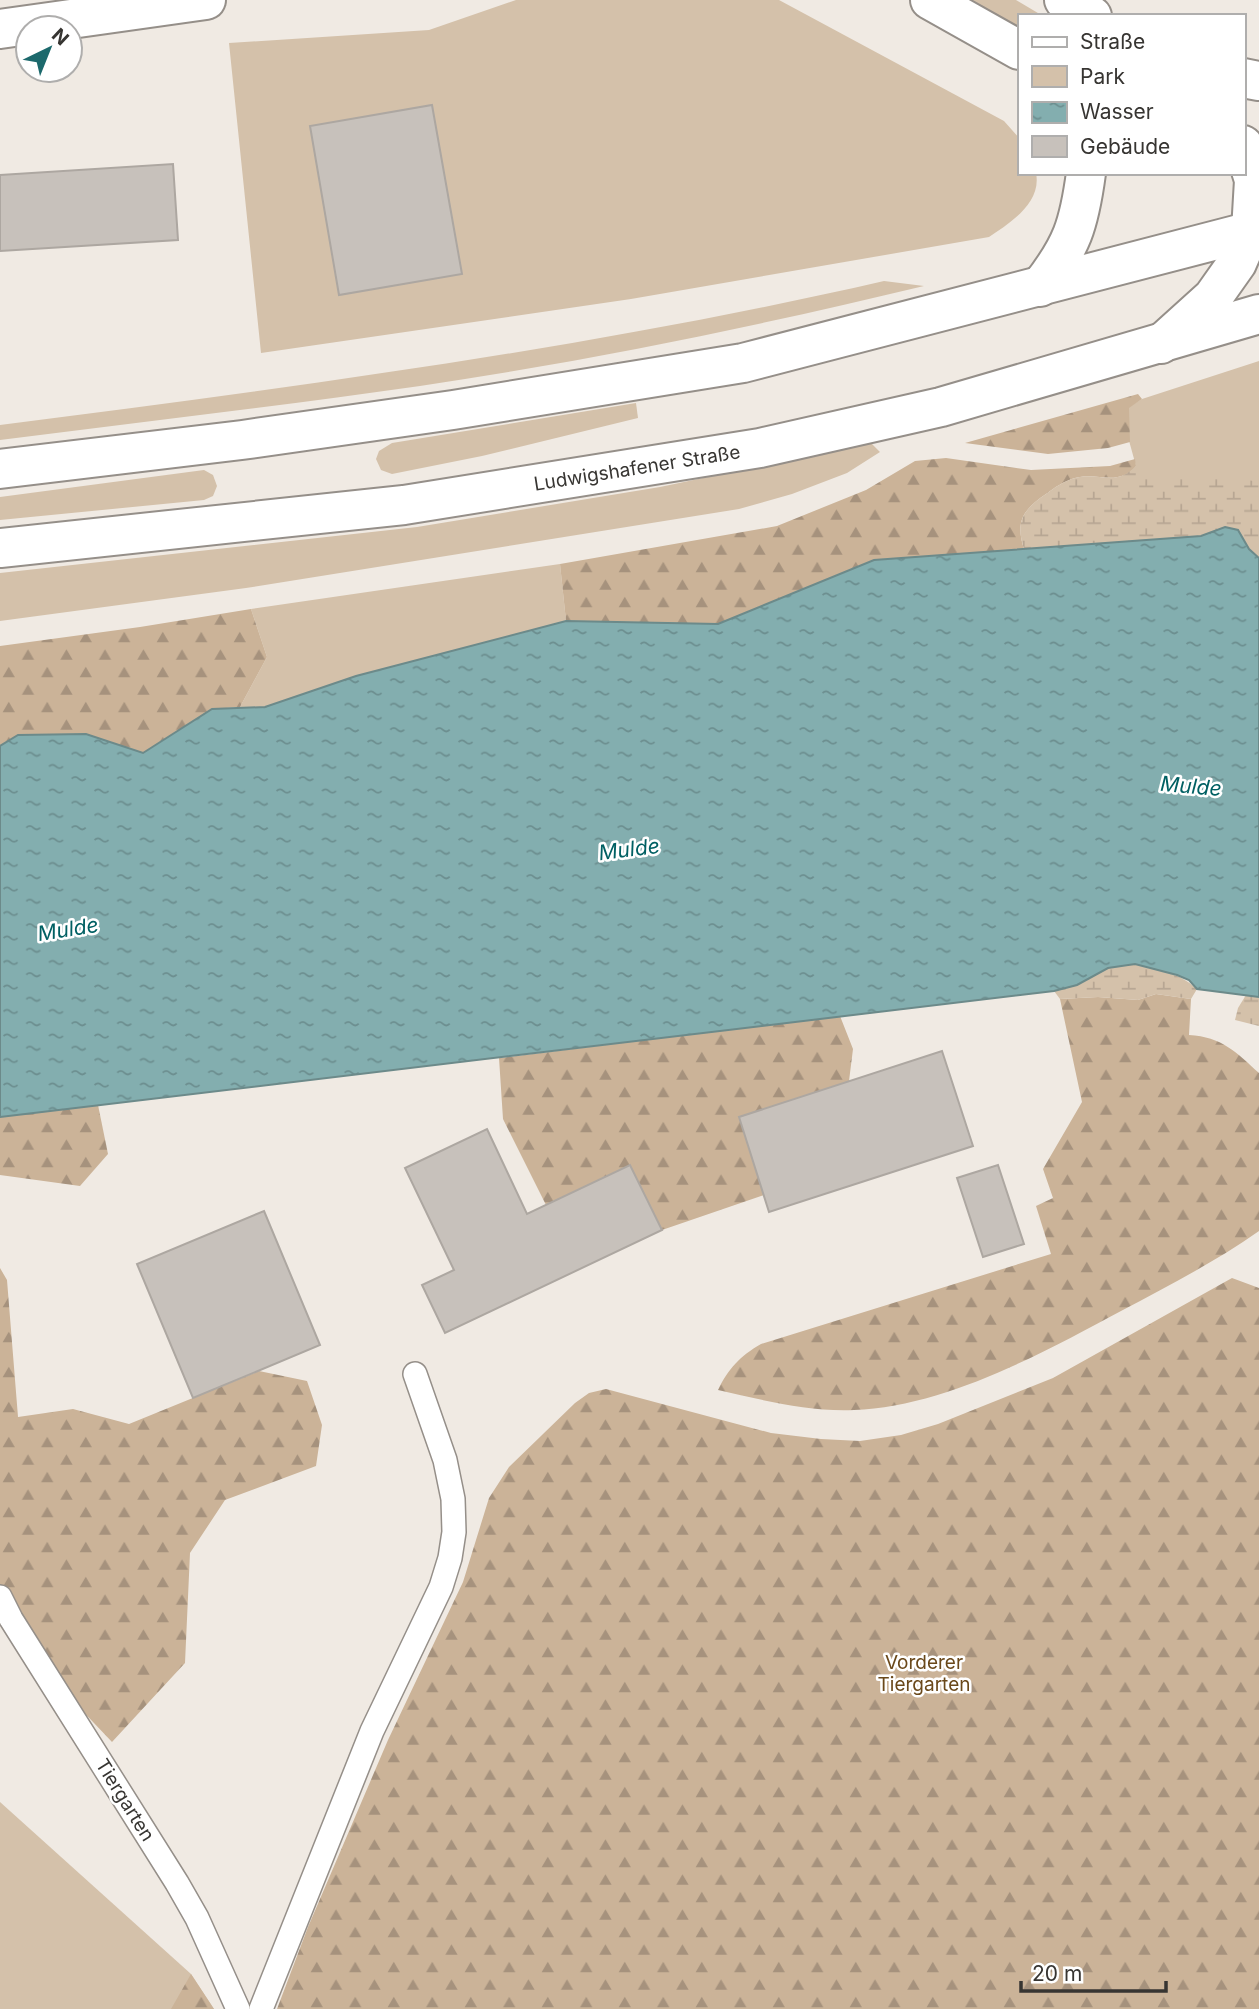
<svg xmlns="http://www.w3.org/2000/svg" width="1259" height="2009" viewBox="0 0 1259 2009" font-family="Inter,sans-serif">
  <defs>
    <pattern id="forest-firs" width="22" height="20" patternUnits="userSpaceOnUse" patternTransform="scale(1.75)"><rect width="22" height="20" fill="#cbb398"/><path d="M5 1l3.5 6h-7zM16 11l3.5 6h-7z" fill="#a6927d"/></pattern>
    <pattern id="wetland-marsh" width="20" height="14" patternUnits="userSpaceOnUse" patternTransform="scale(1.75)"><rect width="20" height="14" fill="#d4c1aa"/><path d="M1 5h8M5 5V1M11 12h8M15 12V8" fill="none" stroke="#b7a693"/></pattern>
    <pattern id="water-ripples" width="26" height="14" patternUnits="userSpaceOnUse" patternTransform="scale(1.75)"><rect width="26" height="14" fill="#83aeaf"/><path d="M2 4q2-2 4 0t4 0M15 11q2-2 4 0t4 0" fill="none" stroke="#6c8e8f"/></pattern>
  </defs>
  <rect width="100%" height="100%" fill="#f0eae3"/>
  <!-- green -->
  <g fill="#d4c1aa">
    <path d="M516,0H779L1004,121L1019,138V173H1036C1042,203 1010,223 989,237L631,299L261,353L229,43L429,30Z"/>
    <path d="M961,0H1016L1043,16H1019V33Z"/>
    <path d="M884,281L924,286C758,326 589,361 420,386C280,406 140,422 0,440V425C296,387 593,348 884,281Z"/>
    <path d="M1259,361V558L1250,549H1024L1136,466L1128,437L1129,407L1142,399Z"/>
    <path d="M636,403L638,418L482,456L392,474L381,470L376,459L379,451L392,443Z"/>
    <path d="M871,443L880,452L847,473L792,494L739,509L246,588L0,621V573L417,527L660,487Z"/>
    <path d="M204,470L213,475L217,486L213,496L204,500L0,520V497Z"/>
    <path d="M560,564L566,621L356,676L265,707H240L267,657L251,609Z"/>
    <path d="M0,1802L191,1974L214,2009H0Z"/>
  </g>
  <!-- forest -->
  <g fill="url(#forest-firs)">
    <path d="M1138,394L1142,399L1129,408L1130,442L1108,448L1048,454L965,443Z"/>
    <path d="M946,458L1031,470L1110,466L1135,459L1136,466C1116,488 1098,471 1075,478C1064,481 1054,488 1046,494C1023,510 1015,521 1024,549L874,560L718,624L566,621L560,564L777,526L866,490L915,461Z"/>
    <path d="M251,609L267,657L240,707L212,709L143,753L86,734L18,735L0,746V646L140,627Z"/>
    <path d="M1156,994L1191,999L1189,1035C1222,1037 1236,1052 1259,1073V1231C1215,1262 1168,1286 1121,1311C1043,1353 944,1407 854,1410C808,1412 762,1400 718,1390C728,1369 740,1356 761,1344L1051,1254L1036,1206L1053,1198L1043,1169L1082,1102L1060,999L1098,997L1138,1000Z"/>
    <path d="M840,1016L853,1049L849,1081L739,1117L764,1195L662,1230L630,1165L546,1205L503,1119L499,1058Z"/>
    <path d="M98,1105L108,1154L80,1186L0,1175V1117Z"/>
    <path d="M0,1268L7,1280L18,1417L73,1409L129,1424L259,1371L307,1381L322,1425L316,1466L225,1500L190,1553L185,1663L112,1742L0,1624Z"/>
    <path d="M1232,1278L1259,1288V2009H277L308,1927L388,1740L463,1582L489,1498L509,1467L575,1403L589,1393L606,1389L771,1433L821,1439L860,1441L901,1435L938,1424L1053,1378Z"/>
    <path d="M191,1974L214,2009H171Z"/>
  </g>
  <!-- wetland -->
  <g fill="url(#wetland-marsh)">
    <path d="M1136,466L1156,479L1236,478L1259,482V558L1250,549L1238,530L1225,527L1201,536L1024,549C1015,521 1023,510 1046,494C1054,488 1064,481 1075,478C1098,471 1115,488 1136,466Z"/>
    <path d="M1135,964C1157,969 1180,973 1197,989L1191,999L1156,994L1138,1000L1098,997L1060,999L1054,991L1077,985L1108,968Z"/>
    <path d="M1246,995L1259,997V1026L1235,1020L1238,1008Z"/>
  </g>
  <!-- water -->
  <path fill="url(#water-ripples)" stroke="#6c8a8a" stroke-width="2" d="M1225,527L1238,530L1249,549L1259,558V997L1197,989L1189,980L1177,975L1135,964L1108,968L1077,985L1054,991L0,1117V746L18,735L86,734L143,753L212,709L265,707L356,676L566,621L718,624L874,560L1201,536Z"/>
  <!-- building -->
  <g fill="#c7c1bb" stroke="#ada7a1" stroke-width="2">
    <path d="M432,105L462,274L339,295L310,126Z"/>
    <path d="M173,164L178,240L0,251V175Z"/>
    <path d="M942,1051L973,1146L769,1212L739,1117Z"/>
    <path d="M487,1129L527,1214L630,1165L662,1230L445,1333L422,1285L454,1270L405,1168Z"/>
    <path d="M998,1165L1024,1244L983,1257L957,1178Z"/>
    <path d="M264,1211L320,1345L193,1398L137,1264Z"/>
  </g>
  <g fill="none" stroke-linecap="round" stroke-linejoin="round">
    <!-- lane casing -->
    <g stroke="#958f89" stroke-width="26">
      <g id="lane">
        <path d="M0,1597L11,1619L177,1883L197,1918L238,2009"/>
        <path d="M261,2009L372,1731L441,1587L450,1558L454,1532L453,1499L445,1460L415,1374"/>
      </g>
    </g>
    <!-- street casing -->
    <g stroke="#958f89" stroke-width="42">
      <path id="street" d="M0,29L206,0"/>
    </g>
    <!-- secondary casing -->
    <g stroke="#958f89" stroke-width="42">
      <g id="secondary">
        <path d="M930,0L1019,50"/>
        <path d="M1064,0L1092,16"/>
        <path d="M1243,78L1259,81"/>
        <path d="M1040,287C1072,246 1079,225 1086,173"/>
        <path d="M1161,344L1213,297L1237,263L1251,231L1254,180L1243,145"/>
      </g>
    </g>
    <!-- primary casing -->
    <g stroke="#958f89" stroke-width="42">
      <g id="primary">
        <path d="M0,469L242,440L453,410L743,363L1259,229"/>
        <path d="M0,548L404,505L760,448L941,407L1259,314"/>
      </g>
    </g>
    <!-- lane -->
    <use href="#lane" stroke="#fff" stroke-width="23"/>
    <!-- street -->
    <use href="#street" stroke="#fff" stroke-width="38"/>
    <!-- secondary -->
    <use href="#secondary" stroke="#fff" stroke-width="38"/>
    <!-- primary -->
    <use href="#primary" stroke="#fff" stroke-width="38"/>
  </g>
  <g text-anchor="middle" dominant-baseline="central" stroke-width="5" stroke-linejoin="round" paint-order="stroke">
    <!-- street labels -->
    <g font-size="19" fill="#373532" stroke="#fff">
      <text transform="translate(637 468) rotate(-9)">Ludwigshafener Straße</text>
      <text transform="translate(125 1800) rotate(58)">Tiergarten</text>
    </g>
    <!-- park labels -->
    <g font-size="19" fill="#6a481a" stroke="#fff">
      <text x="924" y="1662">Vorderer<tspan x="924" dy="22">Tiergarten</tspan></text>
    </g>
    <!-- water labels -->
    <g font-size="21" font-style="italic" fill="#006063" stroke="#fff">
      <text transform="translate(1191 786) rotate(5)">Mulde</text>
      <text transform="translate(629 849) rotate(-7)">Mulde</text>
      <text transform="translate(68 929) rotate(-9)">Mulde</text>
    </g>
  </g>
  <!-- legend -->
  <rect x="1018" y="14" width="228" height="161" fill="#ffffff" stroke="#afaead" stroke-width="2"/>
  <rect x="1032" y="37" width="35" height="10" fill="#ffffff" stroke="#afaead" stroke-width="2"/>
  <text x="1080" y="49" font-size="21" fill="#373532">Straße</text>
  <rect x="1032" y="66" width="35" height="21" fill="#d4c1aa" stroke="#afaead" stroke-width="2"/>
  <text x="1080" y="84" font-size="21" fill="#373532">Park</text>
  <rect x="1032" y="102" width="35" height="21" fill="url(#water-ripples)" stroke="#afaead" stroke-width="2"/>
  <text x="1080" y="119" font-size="21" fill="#373532">Wasser</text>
  <rect x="1032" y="136" width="35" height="21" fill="#c7c1bb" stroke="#afaead" stroke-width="2"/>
  <text x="1080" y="154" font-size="21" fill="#373532">Gebäude</text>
  <!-- north arrow -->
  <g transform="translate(49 49) rotate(43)"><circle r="33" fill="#ffffff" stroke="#afaead" stroke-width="2"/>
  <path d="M0-5L12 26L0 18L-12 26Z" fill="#1c696c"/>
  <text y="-10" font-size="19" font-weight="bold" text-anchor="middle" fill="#373532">N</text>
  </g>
  <!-- scale -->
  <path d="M1021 1981v10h145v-10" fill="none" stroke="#373532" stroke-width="3.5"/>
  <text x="1032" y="1981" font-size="21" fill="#373532" stroke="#ffffff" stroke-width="5" paint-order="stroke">20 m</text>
</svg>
